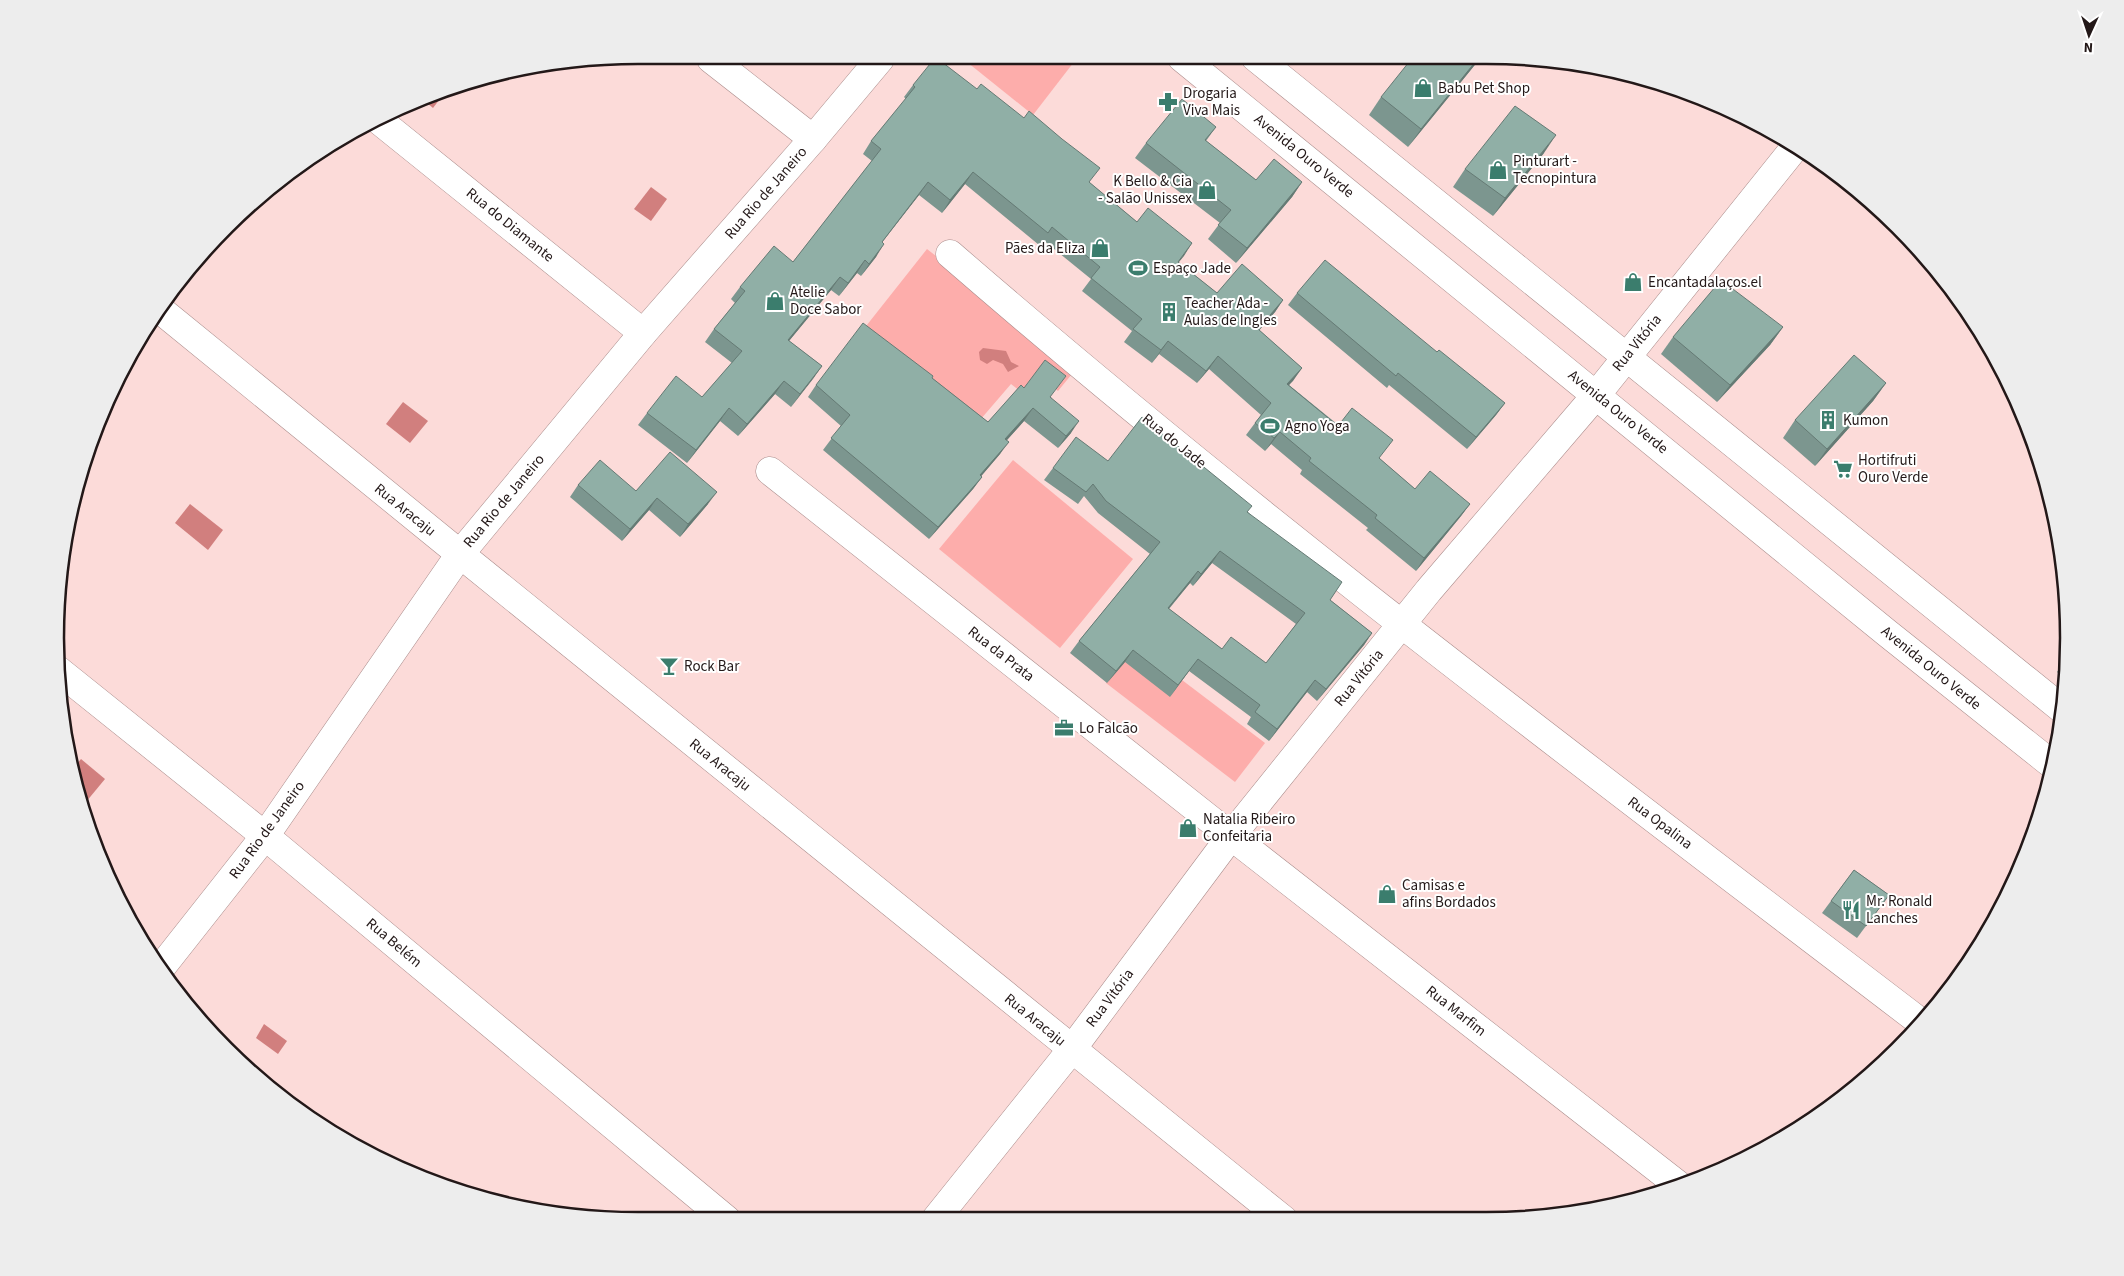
<svg xmlns="http://www.w3.org/2000/svg" width="2124" height="1276" viewBox="0 0 2124 1276" font-family="'Source Sans 3',sans-serif">
  <rect width="100%" height="100%" fill="#fcdbd9"/>
  <!-- green -->
  <g fill="#fdadab">
    <path d="M962,58H1077L1033,115Z"/>
    <path d="M927,249L1047,343L1076,369L1058,391L1037,373L1021,392L1011,384L974,427L859,335Z"/>
    <path d="M1013,460L1133,559L1060,648L939,549Z"/>
    <path d="M1124,661L1182,680L1265,743L1235,782L1106,683Z"/>
  </g>
  <!-- water -->
  <g fill="#d17f7e">
    <path d="M449,87L433,108L421,98Z"/>
    <path d="M651,187L667,199L651,221L634,209Z"/>
    <path d="M983,348L1006,351L1011,362L1019,366L1008,372L1003,364L993,360L987,364L980,360L979,352Z"/>
    <path d="M403,402L428,421L410,443L386,424Z"/>
    <path d="M190,504L223,530L208,550L175,523Z"/>
    <path d="M81,759L105,779L81,808L71,771Z"/>
    <path d="M264,1024L287,1041L278,1054L256,1038Z"/>
  </g>
  <g fill="none" stroke-linecap="round" stroke-linejoin="round">
    <!-- minor casing -->
    <g stroke="#aa8c8b" stroke-width="29">
      <g id="minor">
        <path d="M1255,57L2062,709"/>
        <path d="M1182,58L1887,633L2054,766"/>
        <path d="M711,59L813,139"/>
        <path d="M376,118L643,333"/>
        <path d="M950,254C1261,524 1592,771 1919,1021"/>
        <path d="M158,308L460,554L1284,1220"/>
        <path d="M770,471L1231,836L1681,1187"/>
        <path d="M58,670L265,836L727,1220"/>
        <path d="M160,969L265,836L460,554L643,333L813,139L880,59"/>
        <path d="M935,1220L1072,1049L1231,836L1429,590L1597,394L1796,146"/>
      </g>
    </g>
    <!-- minor -->
    <use href="#minor" stroke="#fff" stroke-width="28"/>
  </g>
  <!-- wall -->
  <g fill="#7c968f" fill-rule="evenodd">
    <path d="M1478,61L1408,147L1369,115L1381,97Z"/>
    <path d="M913,85L1090,183L1137,222L1192,243L1178,262L1217,293L1283,300L1275,312L1259,330L1302,368L1289,385L1379,458L1415,489L1470,504L1461,516L1416,571L1366,530L1368,528L1300,474L1302,470L1271,444L1265,451L1246,435L1261,415L1209,369L1197,383L1159,354L1152,363L1124,342L1132,331L1082,291L1091,279L1043,240L1039,245L965,184L942,213L919,195L882,242L876,257L861,276L857,273L839,296L831,290L789,341L822,366L791,407L775,394L738,436L720,421L687,463L638,425L647,413L702,397L732,363L705,342L714,329L735,303L731,299L740,287L793,262L872,161L863,154L871,141L906,99L904,97Z"/>
    <path d="M1216,127L1206,141L1256,180L1302,182L1292,197L1236,263L1208,239L1220,223L1135,158L1146,143Z"/>
    <path d="M1544,153L1493,216L1453,187L1465,169Z"/>
    <path d="M1297,293L1437,352L1505,403L1496,415L1467,449L1389,385L1387,388L1288,305Z"/>
    <path d="M1783,327L1770,345L1717,402L1661,354L1673,337Z"/>
    <path d="M932,378L988,422L1024,388L1051,397L1071,433L1058,448L1024,421L1007,440L1000,454L981,476L982,477L973,489L929,539L823,450L841,426L808,397L816,385Z"/>
    <path d="M1886,383L1873,401L1815,466L1783,438L1795,420Z"/>
    <path d="M1108,461L1248,512L1330,600L1372,633L1364,645L1317,701L1307,692L1269,741L1247,724L1251,717L1189,671L1170,697L1125,662L1107,683L1070,653L1079,641L1150,554L1098,513L1084,496L1078,504L1044,480L1053,468ZM1212,563L1296,624L1266,663L1222,649L1169,609L1190,583L1193,586Z"/>
    <path d="M578,485L636,491L708,504L680,537L649,510L622,541L570,497Z"/>
    <path d="M2067,658L2065,679L2057,672Z"/>
    <path d="M1854,870L1889,895L1857,938L1822,913Z"/>
  </g>
  <!-- shaded-wall -->
  <g fill="#657a74">
    <path d="M1480,56H1481L1478,61L1408,147L1421,129Z"/>
    <path d="M1556,135L1544,153L1493,216L1505,198Z"/>
    <path d="M973,172L965,184L942,213L950,200Z"/>
    <path d="M928,182L919,195L873,254L882,242Z"/>
    <path d="M1302,182L1292,197L1236,263L1247,248Z"/>
    <path d="M1192,243L1184,256L1169,274L1178,262Z"/>
    <path d="M884,244L876,257L861,276L869,264Z"/>
    <path d="M865,260L857,273L839,296L848,283Z"/>
    <path d="M840,277L831,290L779,353L788,340Z"/>
    <path d="M1283,300L1275,312L1249,342L1258,329Z"/>
    <path d="M1783,327L1770,345L1717,402L1730,385Z"/>
    <path d="M1168,341L1159,354L1152,363L1161,350Z"/>
    <path d="M1218,356L1209,369L1197,383L1206,371Z"/>
    <path d="M822,366L813,379L791,407L800,394Z"/>
    <path d="M1302,368L1293,381L1278,396L1287,384Z"/>
    <path d="M784,381L775,394L738,436L747,424Z"/>
    <path d="M1886,383L1873,401L1815,466L1827,449Z"/>
    <path d="M1505,403L1496,415L1467,449L1476,437Z"/>
    <path d="M729,408L720,421L687,463L696,450Z"/>
    <path d="M1033,408L1024,421L997,451L1005,439Z"/>
    <path d="M1079,421L1071,433L1058,448L1066,436Z"/>
    <path d="M1280,432L1271,444L1265,451L1274,438Z"/>
    <path d="M1009,442L1000,454L972,487L980,475Z"/>
    <path d="M982,477L973,489L929,539L938,527Z"/>
    <path d="M717,492L708,504L680,537L688,524Z"/>
    <path d="M657,498L649,510L622,541L630,529Z"/>
    <path d="M1470,504L1461,516L1416,571L1424,558Z"/>
    <path d="M1220,551L1212,563L1193,586L1201,574Z"/>
    <path d="M1198,571L1190,583L1159,620L1168,608Z"/>
    <path d="M1372,633L1364,645L1317,701L1326,689Z"/>
    <path d="M1133,650L1125,662L1107,683L1116,671Z"/>
    <path d="M1198,659L1189,671L1170,697L1178,685Z"/>
    <path d="M1315,680L1307,692L1269,741L1277,729Z"/>
  </g>
  <!-- building -->
  <g fill="#90afa6" stroke="#657a74" fill-rule="evenodd">
    <path d="M1480,56L1421,129L1381,97L1413,57Z"/>
    <path d="M934,59H938L977,89L981,84L1024,118L1029,111L1062,139L1100,168L1089,182L1137,222L1148,208L1192,243L1178,262L1217,293L1242,264L1283,300L1258,329L1302,368L1287,384L1338,426L1352,408L1393,440L1379,458L1415,489L1430,471L1470,504L1424,558L1375,518L1377,515L1309,461L1311,458L1280,432L1274,438L1255,423L1271,403L1218,356L1206,371L1168,341L1161,350L1133,329L1142,319L1091,278L1100,267L1052,227L1048,233L973,172L950,200L928,182L882,242L884,244L869,264L865,260L848,283L840,277L788,340L822,366L800,394L784,381L747,424L729,408L696,450L647,413L676,376L702,397L742,351L714,329L745,291L740,287L774,246L793,262L881,149L871,141L915,87L913,85Z"/>
    <path d="M1182,99L1216,127L1205,140L1256,180L1274,159L1302,182L1247,248L1218,225L1231,210L1146,143Z"/>
    <path d="M1515,106L1556,135L1505,198L1465,169Z"/>
    <path d="M1325,260L1437,352L1439,350L1505,403L1476,437L1398,373L1396,376L1297,293Z"/>
    <path d="M1721,280L1783,327L1730,385L1673,337Z"/>
    <path d="M863,323L933,376L932,378L988,422L1021,385L1024,388L1045,360L1066,376L1050,397L1079,421L1066,436L1033,408L1005,439L1009,442L980,475L982,477L938,527L831,438L850,415L816,385Z"/>
    <path d="M1854,355L1886,383L1827,449L1795,420Z"/>
    <path d="M1142,417L1252,506L1247,512L1342,582L1330,600L1372,633L1326,689L1315,680L1277,729L1255,712L1260,705L1198,659L1178,685L1133,650L1116,671L1079,641L1160,542L1106,501L1093,484L1086,492L1053,468L1076,437L1108,461ZM1220,551L1305,613L1266,663L1231,637L1222,649L1168,608L1198,571L1201,574Z"/>
    <path d="M670,452L717,492L688,524L657,498L630,529L578,485L600,460L636,491Z"/>
    <path d="M1854,870L1889,895L1866,926L1831,901Z"/>
  </g>
  <!-- icons -->
  <defs>
    <g id="shop-bare" transform="scale(1.5)"><path d="M-5-2.5h2.3a2.7 3.5 0 0 1 5.4 0H5L5.5 6h-11ZM-1.5-2.5h3a1.5 2.3 0 0 0-3 0Z" fill="#3b7d6d" stroke="#fff" stroke-width="2.5" paint-order="stroke"/></g>
    <g id="pharmacy-bare" transform="scale(1.5)"><path d="M-2-6h4v4h4v4h-4v4h-4v-4h-4v-4h4Z" fill="#3b7d6d" stroke="#fff" stroke-width="2.5" paint-order="stroke"/></g>
    <g id="stadium-bare" transform="scale(1.5)"><path d="M0-5a6.5 5 0 1 0 0 10a6.5 5 0 1 0 0-10ZM-3.5-1.8h7v3.6h-7Z" fill="#3b7d6d" stroke="#fff" stroke-width="2.5" paint-order="stroke"/></g>
    <g id="building-bare" transform="scale(1.5)"><path d="M-4-6H4V6H1V3H-1V6H-4ZM-2.5-4.3h1.7v1.8h-1.7ZM.8-4.3h1.7v1.8H.8ZM-2.5-1h1.7V.8h-1.7ZM.8-1h1.7V.8H.8Z" fill="#3b7d6d" stroke="#fff" stroke-width="2.5" paint-order="stroke"/></g>
    <g id="supermarket-bare" transform="scale(1.5)"><path d="M-6-5.5h2.5l.6 2H6L4.5 2H-2.5L-4.4-4H-6ZM-1.5 3.2a1.3 1.3 0 1 0 .1 0ZM3 3.2a1.3 1.3 0 1 0 .1 0Z" fill="#3b7d6d" stroke="#fff" stroke-width="2.5" paint-order="stroke"/></g>
    <g id="bar-bare" transform="scale(1.5)"><path d="M-6-5H6L.8 .8V4.5H3.5V6h-7V4.5H-.8V.8Z" fill="#3b7d6d" stroke="#fff" stroke-width="2.5" paint-order="stroke"/></g>
    <g id="office-bare" transform="scale(1.5)"><path d="M-6-3h4V-5.5h4V-3h4V5H-6ZM-1-4.5V-3h2v-1.5ZM-6 0V1H6V0Z" fill="#3b7d6d" stroke="#fff" stroke-width="2.5" paint-order="stroke"/></g>
    <g id="restaurant-bare" transform="scale(1.5)"><path d="M-5-6h1v4h1v-4h1v4h1v-4h1v5L-1.5 .5V6h-2V.5L-5-1ZM5-6V6H3V1.5H1.5Q1.5-4 5-6Z" fill="#3b7d6d" stroke="#fff" stroke-width="2.5" paint-order="stroke"/></g>
  </defs>
  <g fill-rule="evenodd">
    <use href="#shop-bare" x="1423" y="88"/>
    <use href="#pharmacy-bare" x="1168" y="102"/>
    <use href="#shop-bare" x="1498" y="170"/>
    <use href="#shop-bare" x="1207" y="190"/>
    <use href="#shop-bare" x="1100" y="248"/>
    <use href="#stadium-bare" x="1138" y="268"/>
    <use href="#shop-bare" x="1633" y="282"/>
    <use href="#shop-bare" x="775" y="301"/>
    <use href="#building-bare" x="1169" y="312"/>
    <use href="#building-bare" x="1828" y="420"/>
    <use href="#stadium-bare" x="1270" y="426"/>
    <use href="#supermarket-bare" x="1843" y="469"/>
    <use href="#bar-bare" x="669" y="666"/>
    <use href="#office-bare" x="1064" y="728"/>
    <use href="#shop-bare" x="1188" y="828"/>
    <use href="#shop-bare" x="1387" y="894"/>
    <use href="#restaurant-bare" x="1851" y="910"/>
  </g>
  <g text-anchor="middle" dominant-baseline="central" stroke-width="4" stroke-linejoin="round" paint-order="stroke">
    <!-- poi labels -->
    <g font-size="15" fill="#231818" stroke="#fff" text-anchor="start">
      <text x="1438" y="88">Babu Pet Shop</text>
      <text x="1183" y="93">Drogaria<tspan x="1183" dy="17">Viva Mais</tspan></text>
      <text x="1513" y="161">Pinturart -<tspan x="1513" dy="17">Tecnopintura</tspan></text>
      <text x="1192" y="181" text-anchor="end">K Bello &amp; Cia<tspan x="1192" dy="17">- Salão Unissex</tspan></text>
      <text x="1085" y="248" text-anchor="end">Pães da Eliza</text>
      <text x="1153" y="268">Espaço Jade</text>
      <text x="1648" y="282">Encantadalaços.el</text>
      <text x="790" y="292">Atelie<tspan x="790" dy="17">Doce Sabor</tspan></text>
      <text x="1184" y="303">Teacher Ada -<tspan x="1184" dy="17">Aulas de Ingles</tspan></text>
      <text x="1843" y="420">Kumon</text>
      <text x="1285" y="426">Agno Yoga</text>
      <text x="1858" y="460">Hortifruti<tspan x="1858" dy="17">Ouro Verde</tspan></text>
      <text x="684" y="666">Rock Bar</text>
      <text x="1079" y="728">Lo Falcão</text>
      <text x="1203" y="819">Natalia Ribeiro<tspan x="1203" dy="17">Confeitaria</tspan></text>
      <text x="1402" y="885">Camisas e<tspan x="1402" dy="17">afins Bordados</tspan></text>
      <text x="1866" y="901">Mr. Ronald<tspan x="1866" dy="17">Lanches</tspan></text>
    </g>
    <!-- street labels -->
    <g font-size="15" fill="#231818" stroke="#fff">
      <text transform="translate(1304 156) rotate(39)">Avenida Ouro Verde</text>
      <text transform="translate(766 193) rotate(-49)">Rua Rio de Janeiro</text>
      <text transform="translate(510 225) rotate(39)">Rua do Diamante</text>
      <text transform="translate(1637 343) rotate(-51)">Rua Vitória</text>
      <text transform="translate(1618 412) rotate(39)">Avenida Ouro Verde</text>
      <text transform="translate(1174 441) rotate(39)">Rua do Jade</text>
      <text transform="translate(504 501) rotate(-50)">Rua Rio de Janeiro</text>
      <text transform="translate(405 510) rotate(39)">Rua Aracaju</text>
      <text transform="translate(1001 654) rotate(38)">Rua da Prata</text>
      <text transform="translate(1931 668) rotate(39)">Avenida Ouro Verde</text>
      <text transform="translate(1359 678) rotate(-51)">Rua Vitória</text>
      <text transform="translate(720 765) rotate(39)">Rua Aracaju</text>
      <text transform="translate(1660 823) rotate(37)">Rua Opalina</text>
      <text transform="translate(267 830) rotate(-54)">Rua Rio de Janeiro</text>
      <text transform="translate(394 943) rotate(40)">Rua Belém</text>
      <text transform="translate(1110 998) rotate(-53)">Rua Vitória</text>
      <text transform="translate(1456 1011) rotate(38)">Rua Marfim</text>
      <text transform="translate(1035 1020) rotate(39)">Rua Aracaju</text>
    </g>
  </g>
  <!-- crop -->
  <path d="M0 0H2124V1276H0ZM638 64H1486A574 574 0 0 1 2060 638V638A574 574 0 0 1 1486 1212H638A574 574 0 0 1 64 638V638A574 574 0 0 1 638 64Z" fill="#ededed" fill-rule="evenodd"/>
  <path fill="none" stroke="#231818" stroke-width="2.5" d="M638 64H1486A574 574 0 0 1 2060 638V638A574 574 0 0 1 1486 1212H638A574 574 0 0 1 64 638V638A574 574 0 0 1 638 64Z"/>
  <!-- north arrow -->
  <g transform="translate(2089 35) rotate(183)" stroke="#ffffff" stroke-width="4" paint-order="stroke">
  <path d="M0-4L9 19L0 12L-9 19Z" fill="#231818"/>
  <text y="-8" font-size="14" font-weight="bold" text-anchor="middle" fill="#231818">N</text>
  </g>
</svg>
